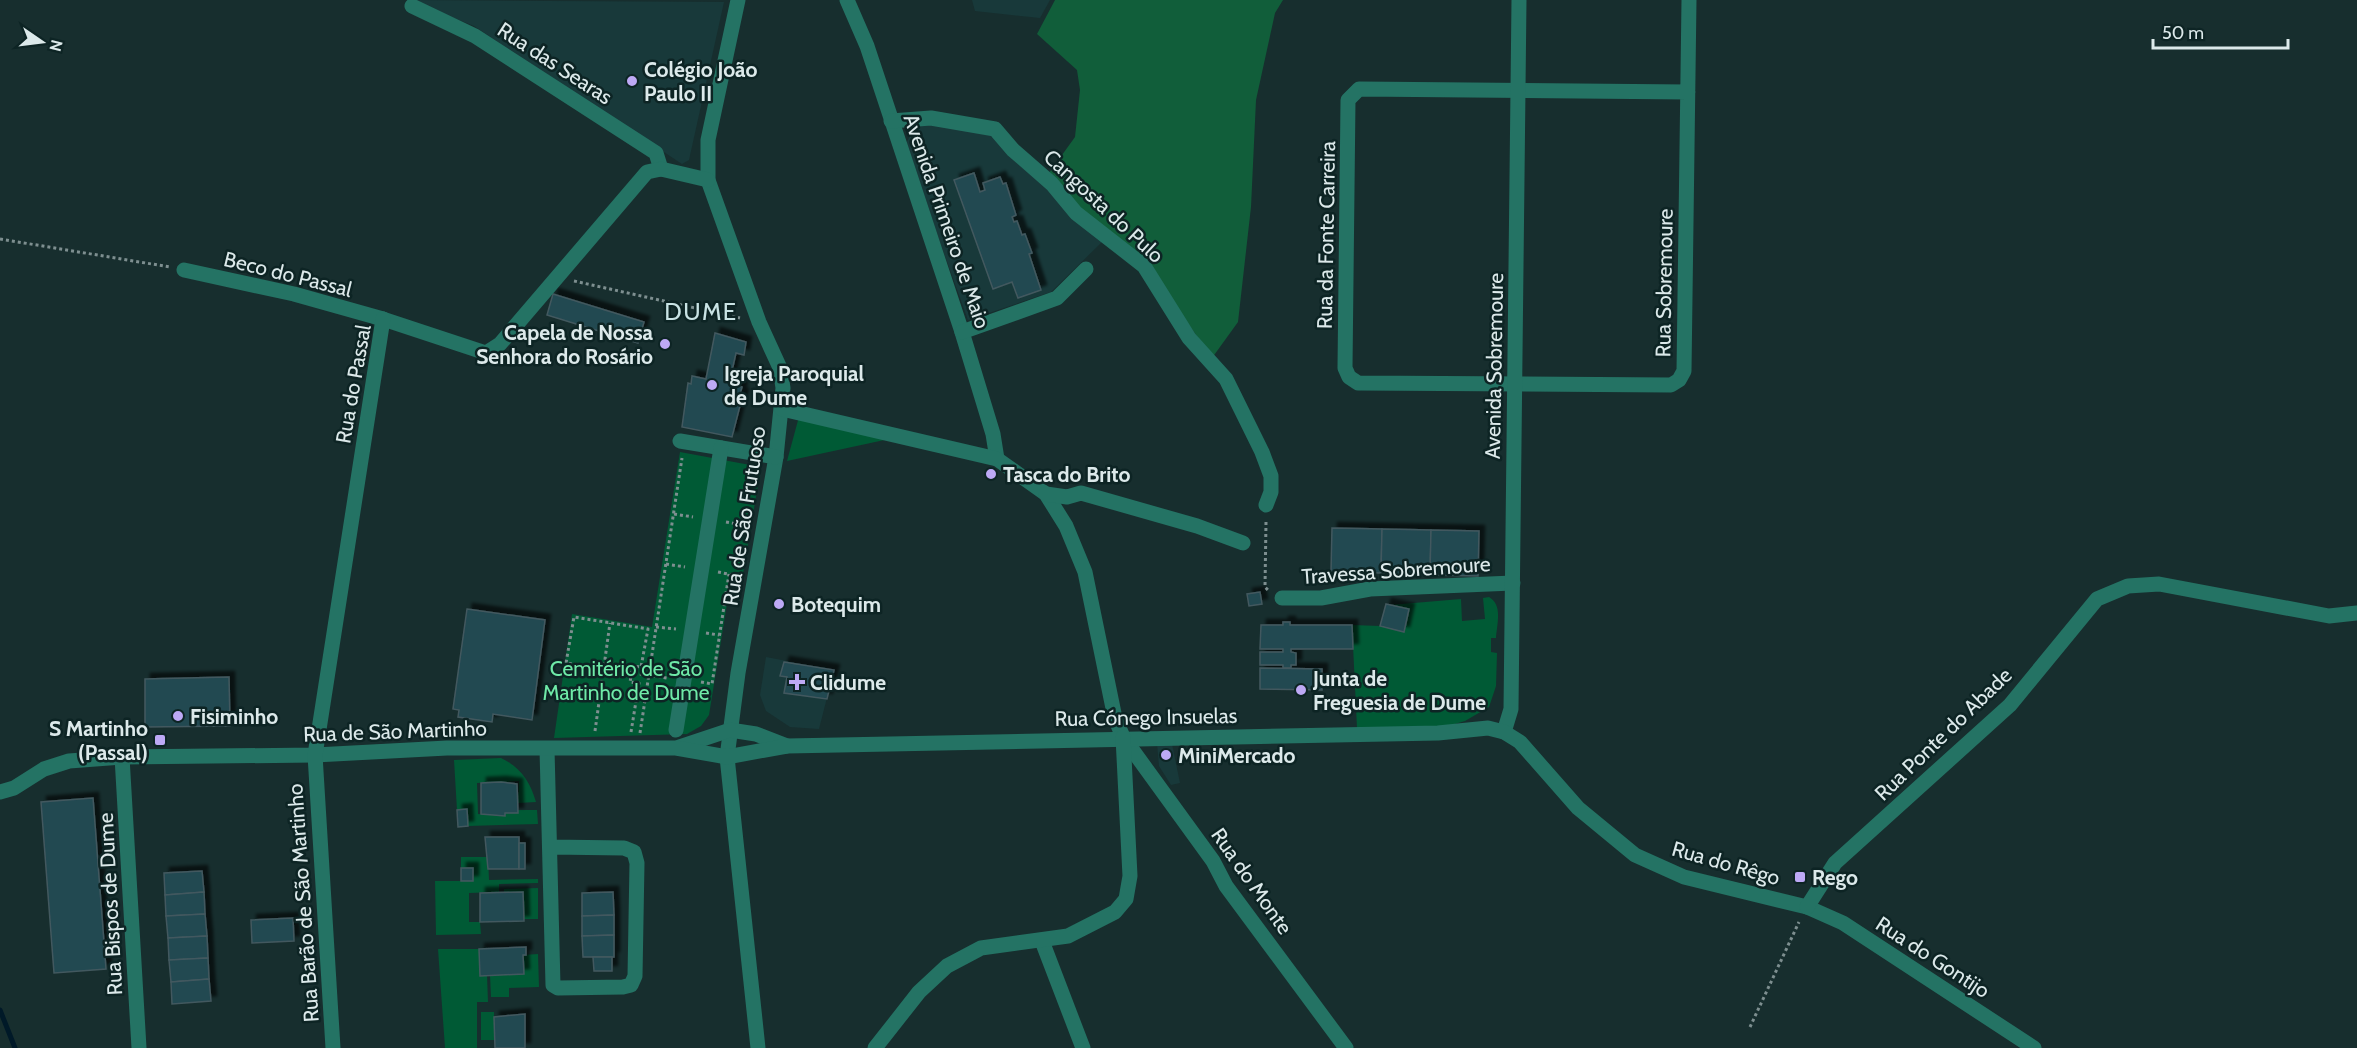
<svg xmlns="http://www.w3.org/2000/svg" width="2357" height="1048" viewBox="0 0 2357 1048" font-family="Cabin,sans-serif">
  <defs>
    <filter id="shadow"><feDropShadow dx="5.5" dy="-5.5" stdDeviation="1.5" flood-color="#0009"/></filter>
  </defs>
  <rect width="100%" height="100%" fill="#172e2e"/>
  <!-- built -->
  <g fill="#18393a">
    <path d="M408,0L724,2L689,160L682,164L474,26Z"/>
    <path d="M972,0H1050L1040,18L975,11Z"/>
    <path d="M936,124L992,134L1103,241L1051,292L968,320L905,145L916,126Z"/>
    <path d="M766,657L834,670L819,729L790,727L766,711L760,695Z"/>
    <path d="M1157,743L1172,744L1180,783L1171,785L1159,766Z"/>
  </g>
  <!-- green -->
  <g fill="#005a35">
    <path d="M800,413L903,436L787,461Z"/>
    <path d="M680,452L761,467L742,580L731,579L709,715L701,726L687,734L554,738L572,614L652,627Z"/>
    <path d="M1489,597C1503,605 1497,624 1496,638H1491V652L1497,653L1496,686L1489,707L1465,721L1448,726L1357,728L1352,625L1380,626L1409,609L1390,605L1461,599L1462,621L1485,619L1483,598Z"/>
    <path d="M501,758C520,767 530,781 536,802L518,803L519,781L477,783L478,814L505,816V813H518V810H537L538,824L468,826L457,810L454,760Z"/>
    <path d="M461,857H488L489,880L538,879V883L499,884V892L469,893V922H480L481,934L436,935L435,881H473V868H461Z"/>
    <path d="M538,888V919H524L523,892H504V889Z"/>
    <path d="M438,949H479L480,975H487L488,1002H477V1048H445Z"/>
    <path d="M538,954L539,987L509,988V997H491L490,975L524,974L523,955Z"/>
    <rect x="481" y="1012" width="13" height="28"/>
  </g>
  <!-- forest -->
  <path fill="#115e3a" d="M1055,0H1283L1275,13L1256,100L1251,207L1238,322L1212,358L1158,280L1081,209L1049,173L1075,137L1080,90L1077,70L1037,34Z"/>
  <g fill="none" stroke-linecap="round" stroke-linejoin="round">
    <!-- stream -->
    <path stroke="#001928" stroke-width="5" d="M0,1010L15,1048"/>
  </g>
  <!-- building -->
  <g fill="#214851" stroke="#43595f" stroke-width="1.5" filter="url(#shadow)">
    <path d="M974,173L980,192L985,190L983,183L1000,177L1003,184L1006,183L1016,215L1012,217L1014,222L1017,221L1022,235L1025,234L1032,253L1029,254L1041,290L1018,298L1012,282L993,289L954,180Z"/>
    <path d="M553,294L644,322L638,343L547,315Z"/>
    <path d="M715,333L746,342L744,355L736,353L729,384L742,387L740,394H743L732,437L682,427L688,383L691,384L692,376L706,379Z"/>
    <path d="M1332,528L1382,529L1381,573L1331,572Z"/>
    <path d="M1382,529L1431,530L1430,575L1381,573Z"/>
    <path d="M1431,530L1479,531L1478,576L1430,575Z"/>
    <path d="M1260,592L1262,604L1249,606L1247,594Z"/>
    <path d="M1386,604L1409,609L1404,632L1380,626Z"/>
    <path d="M467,609L545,620L532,720L493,714L492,722L458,717L459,710L453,709Z"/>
    <path d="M1283,622H1290V625H1352L1353,649H1291V652L1296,653V665H1291V668H1283V665H1260V652H1283V649H1260L1261,625H1283Z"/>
    <path d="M784,662L834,670L827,699L784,693L787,677L780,676Z"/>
    <path d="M1260,668L1322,669V690L1260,689Z"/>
    <path d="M229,677L230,726L145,727V679Z"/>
    <path d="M501,782L517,784L518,813H505V816L481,814V783Z"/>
    <path d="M93,798L106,969L54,973L41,802Z"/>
    <path d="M467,809L468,826L458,827L457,810Z"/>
    <path d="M485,837H519V869H488Z"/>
    <rect x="519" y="843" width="6" height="26"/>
    <rect x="461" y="868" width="12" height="13"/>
    <path d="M202,871L204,892L165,895L164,873Z"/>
    <path d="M204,892L205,914L166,916L165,895Z"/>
    <path d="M523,892L524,921L480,922V893Z"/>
    <path d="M613,892L614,915L582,916V893Z"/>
    <path d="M205,914L207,936L168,938L166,916Z"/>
    <path d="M614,915V935L582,936V916Z"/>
    <path d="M293,918L294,941L252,943L251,920Z"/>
    <path d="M614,935V957H583L582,936Z"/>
    <path d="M207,936L208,958L169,960L168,938Z"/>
    <path d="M526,947V955H523L524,974L480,976L479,949Z"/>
    <path d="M593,957H612V971H594Z"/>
    <path d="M208,958L209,979L171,982L169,960Z"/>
    <path d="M209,979L211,1001L172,1004L171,982Z"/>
    <path d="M525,1014V1048H495L494,1017Z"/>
  </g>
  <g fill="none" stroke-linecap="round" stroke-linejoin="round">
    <!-- path -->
    <g stroke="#7e8f90" stroke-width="3" stroke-dasharray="3 3" stroke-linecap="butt">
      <path d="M0,239L170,267"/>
      <path d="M574,281L740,318"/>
      <path d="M674,514L693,517"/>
      <path d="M726,522L748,526"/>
      <path d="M1266,522L1265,587L1269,591"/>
      <path d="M666,564L685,567"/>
      <path d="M718,572L738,576"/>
      <path d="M656,627L676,629"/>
      <path d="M706,633L719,635"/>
      <path d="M701,682L712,684L729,574"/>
      <path d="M595,731L610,623"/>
      <path d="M631,732L639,683L630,682L633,666L641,667L648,629L574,617L566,663L667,678"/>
      <path d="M640,733L682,458"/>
      <path d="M1750,1027L1799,922"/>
    </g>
    <!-- minor -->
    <g stroke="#247364" stroke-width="15">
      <path d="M738,0L708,140V180L759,322L780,368L783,388L776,457L738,673L727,757L758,1048"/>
      <path d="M847,0L867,46L962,332L993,434L997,459"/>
      <path d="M412,6L475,36L656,153L661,169"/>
      <path d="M1688,92L1359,89L1348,100L1345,368L1349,377L1358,383L1671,385L1679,380L1684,371L1689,0"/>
      <path d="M891,121L931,118L995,129L1013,150L1052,184L1076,213L1144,266L1189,338L1226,379L1262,452L1271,476V492L1266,505"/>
      <path d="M184,270L294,294L383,319L486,353L500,344L647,172L661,169L708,180"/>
      <path d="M962,332L1057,298L1086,269"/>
      <path d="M782,409L997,459L1046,494L1066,526L1085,572L1115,718L1123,737L1213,861L1226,886L1346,1048"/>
      <path d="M680,441L776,457"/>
      <path d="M1046,494L1067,497L1081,493L1197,526L1243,543"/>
      <path d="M1282,598H1321L1370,589L1513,583"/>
      <path d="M676,730L721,448"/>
      <path d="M1504,732L1511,709L1519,0"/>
      <path d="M679,747L730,730L756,734L787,746"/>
      <path d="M547,749L553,985L558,988L623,987L631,985L635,976L637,863L634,852L624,848L551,847"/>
      <path d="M122,757L139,1048"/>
      <path d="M0,792L14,788L44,769L69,761L122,757L315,755L447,748H676L727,757L787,746L1438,733L1488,728L1504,732L1520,742L1578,808L1635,855L1684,877L1807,907L1843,923L2034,1048"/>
      <path d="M1807,907L1835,863L2010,705L2097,599L2128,586L2159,584L2329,616L2357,613"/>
      <path d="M1042,941L1083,1048"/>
      <path d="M333,1048L315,755L383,319"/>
      <path d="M875,1048L919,992L947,966L981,948L1068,936L1115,912L1126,899L1130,876L1123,737"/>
    </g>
  </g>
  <!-- markers -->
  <g fill="#bda9f5" stroke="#0d2424" stroke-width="2">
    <circle cx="632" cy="81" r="6"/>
    <circle cx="665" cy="344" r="6"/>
    <circle cx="712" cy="385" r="6"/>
    <circle cx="991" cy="474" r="6"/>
    <circle cx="779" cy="604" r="6"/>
    <path d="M794 673h6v6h6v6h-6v6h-6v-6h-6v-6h6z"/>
    <circle cx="1301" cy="690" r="6"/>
    <circle cx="178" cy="716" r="6"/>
    <rect x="154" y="734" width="12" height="12" rx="3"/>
    <circle cx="1166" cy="755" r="6"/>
    <rect x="1794" y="871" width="12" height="12" rx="3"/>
  </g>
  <g text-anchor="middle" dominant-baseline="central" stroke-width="5" stroke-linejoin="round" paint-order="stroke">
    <!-- street labels -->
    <g font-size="21" fill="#dce9ea" stroke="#0d2424">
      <text transform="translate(555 63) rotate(33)">Rua das Searas</text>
      <text transform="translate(1104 206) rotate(43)">Cangosta do Pulo</text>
      <text transform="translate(947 221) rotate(71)">Avenida Primeiro de Maio</text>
      <text transform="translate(1326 235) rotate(-89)">Rua da Fonte Carreira</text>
      <text transform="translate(288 274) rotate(14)">Beco do Passal</text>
      <text transform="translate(1664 283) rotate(-89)">Rua Sobremoure</text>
      <text transform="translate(1494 366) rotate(-89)">Avenida Sobremoure</text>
      <text transform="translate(353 384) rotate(-80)">Rua do Passal</text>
      <text transform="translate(744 516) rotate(-81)">Rua de São Frutuoso</text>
      <text transform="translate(1396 570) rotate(-4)">Travessa Sobremoure</text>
      <text transform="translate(1146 717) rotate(-1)">Rua Cónego Insuelas</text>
      <text transform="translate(395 731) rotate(-2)">Rua de São Martinho</text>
      <text transform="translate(1943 734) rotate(-44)">Rua Ponte do Abade</text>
      <text transform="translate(1726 863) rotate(16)">Rua do Rêgo</text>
      <text transform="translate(1252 881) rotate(55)">Rua do Monte</text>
      <text transform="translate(303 903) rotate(-94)">Rua Barão de São Martinho</text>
      <text transform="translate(110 904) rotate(-93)">Rua Bispos de Dume</text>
      <text transform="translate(1933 957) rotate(33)">Rua do Gontijo</text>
    </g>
    <!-- poi labels -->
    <g font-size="21" font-weight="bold" fill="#dce9ea" stroke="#0d2424" text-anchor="start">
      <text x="644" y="69">Colégio João<tspan x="644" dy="24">Paulo II</tspan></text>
      <text x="653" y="332" text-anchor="end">Capela de Nossa<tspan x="653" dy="24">Senhora do Rosário</tspan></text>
      <text x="724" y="373">Igreja Paroquial<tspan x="724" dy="24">de Dume</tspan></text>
      <text x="1003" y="474">Tasca do Brito</text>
      <text x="791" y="604">Botequim</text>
      <text x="1313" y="678">Junta de<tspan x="1313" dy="24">Freguesia de Dume</tspan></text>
      <text x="810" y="682">Clidume</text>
      <text x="190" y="716">Fisiminho</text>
      <text x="148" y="728" text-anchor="end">S Martinho<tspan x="148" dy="24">(Passal)</tspan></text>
      <text x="1178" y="755">MiniMercado</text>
      <text x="1812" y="877">Rego</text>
    </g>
    <!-- park labels -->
    <g font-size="21" fill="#6feaa8" stroke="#0d2424">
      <text x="626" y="668">Cemitério de São<tspan x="626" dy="24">Martinho de Dume</tspan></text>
    </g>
    <!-- quarter labels -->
    <g font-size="24" letter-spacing="1.5" fill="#c9e3e4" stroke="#0d2424">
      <text x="701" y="311">DUME</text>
    </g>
  </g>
  <!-- north arrow -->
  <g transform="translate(42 42) rotate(104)" stroke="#0d2424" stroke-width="4.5" paint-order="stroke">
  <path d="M0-4.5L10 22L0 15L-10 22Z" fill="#dce9ea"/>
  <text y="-9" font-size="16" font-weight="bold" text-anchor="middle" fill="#dce9ea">N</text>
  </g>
  <!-- scale -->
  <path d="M2153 39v9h135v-9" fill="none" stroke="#dce9ea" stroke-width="3"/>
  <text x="2162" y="39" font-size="18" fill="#dce9ea" stroke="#0d2424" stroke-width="4.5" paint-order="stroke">50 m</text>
</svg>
